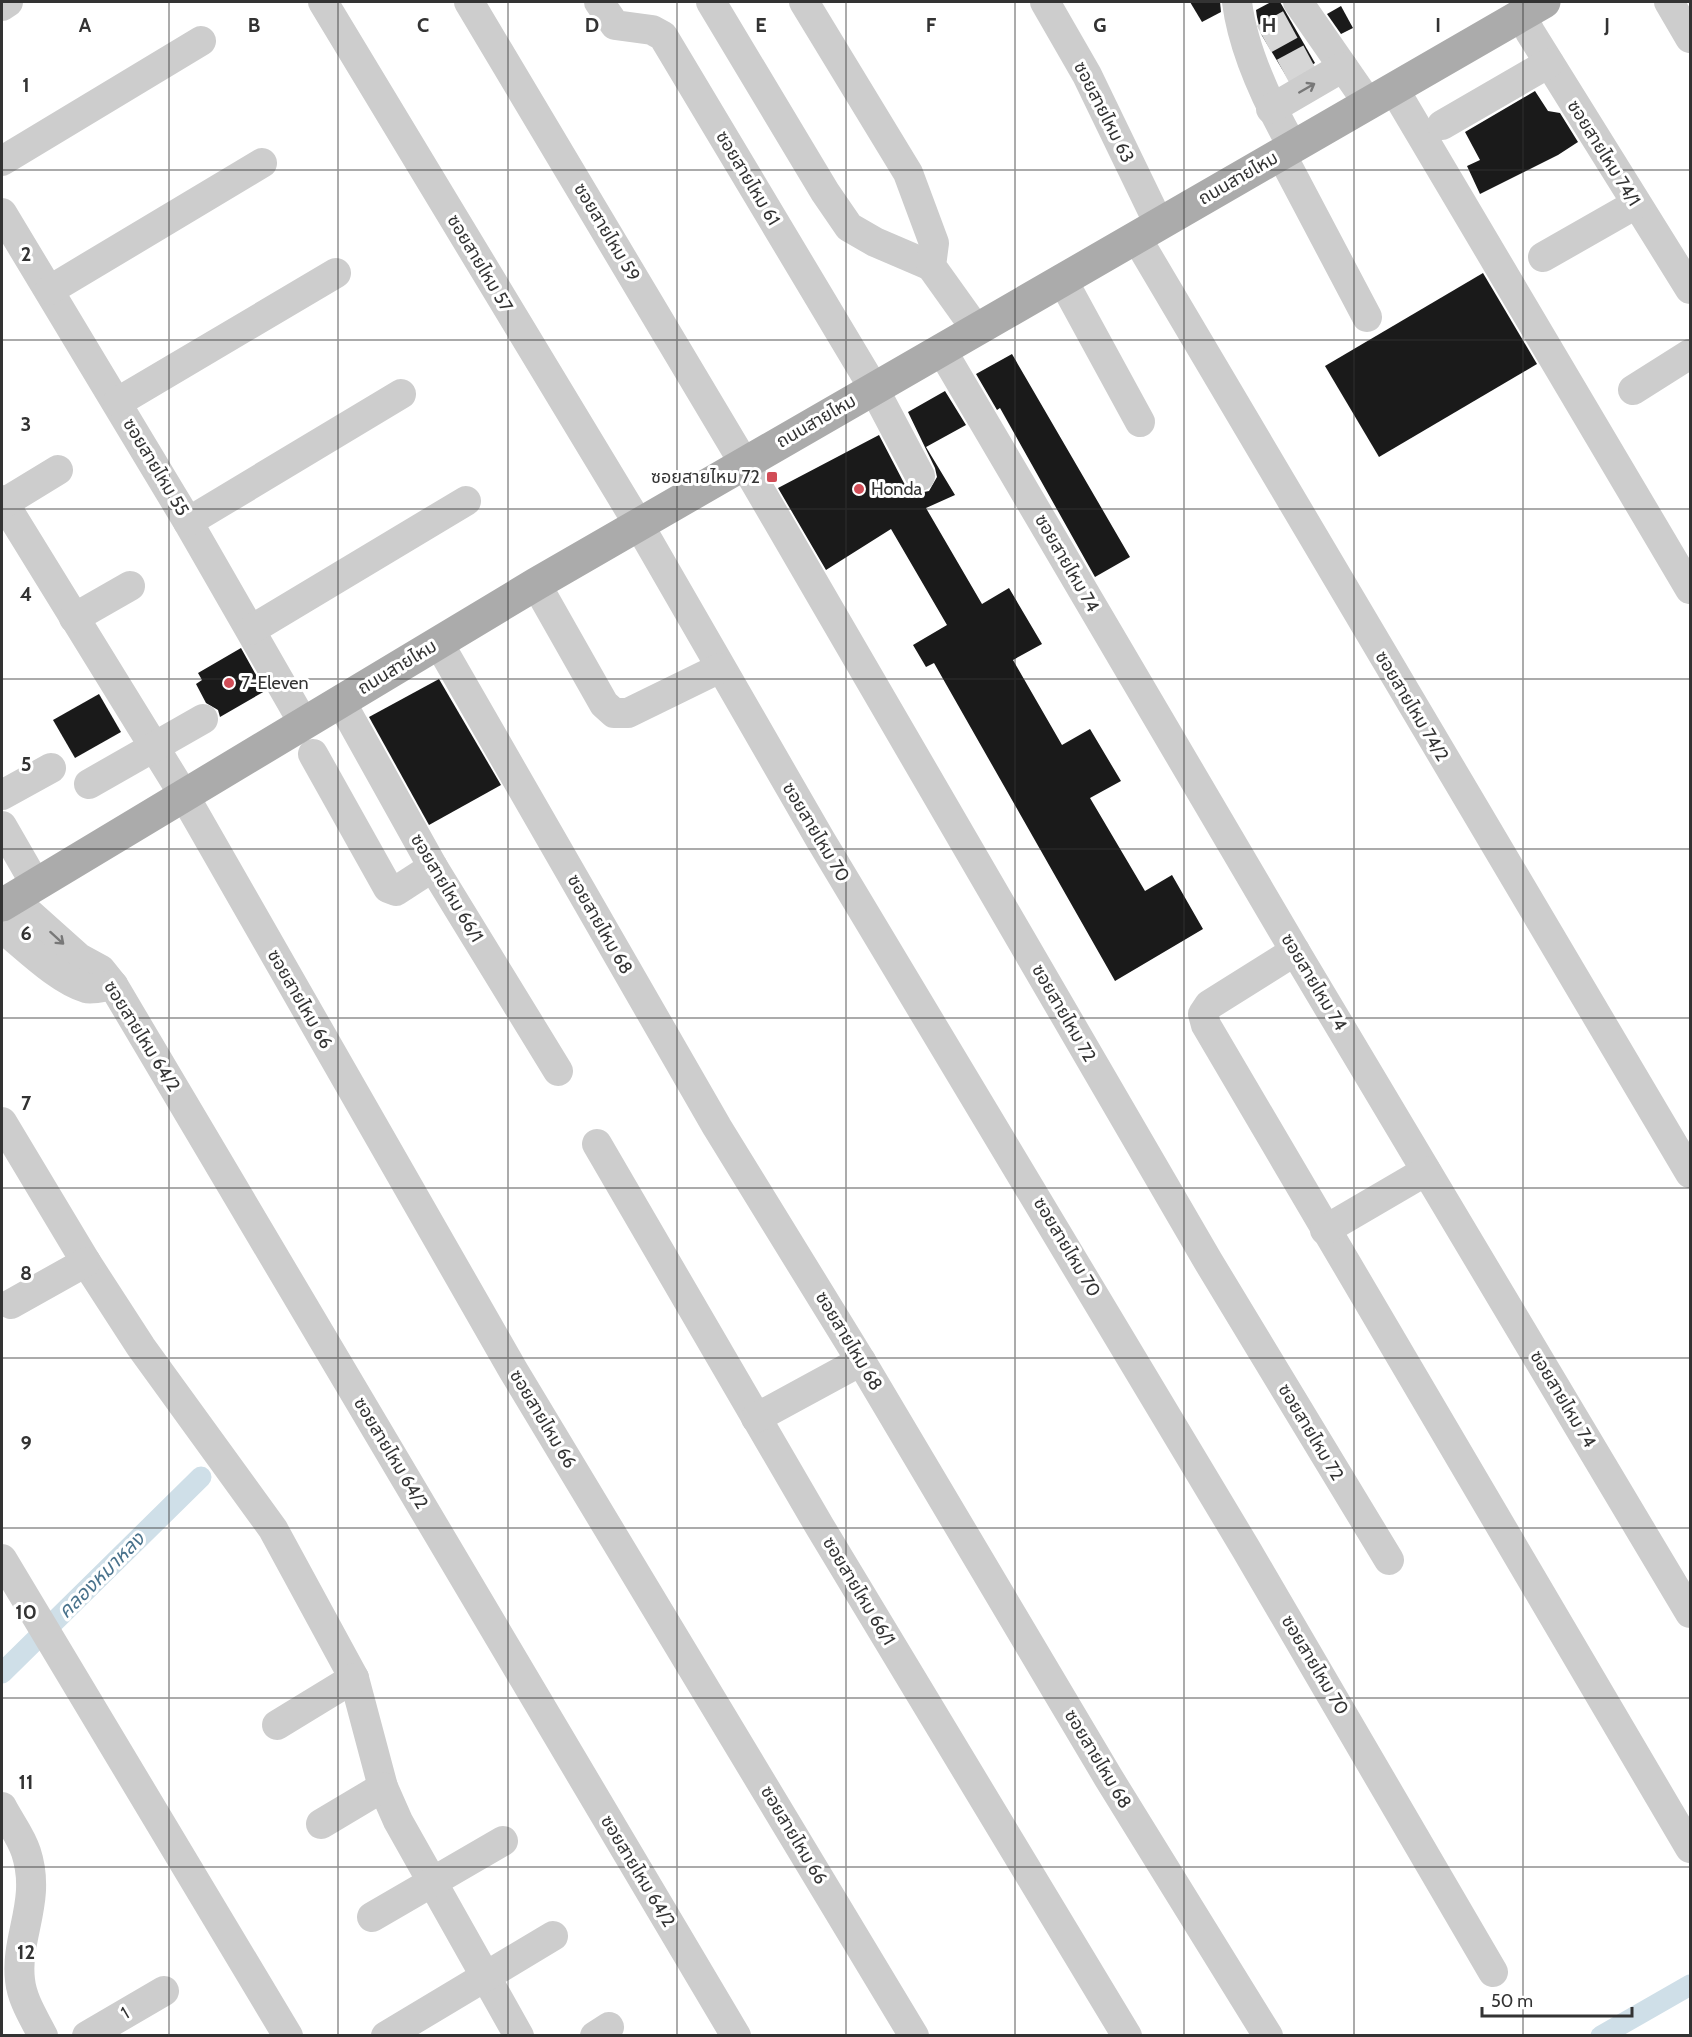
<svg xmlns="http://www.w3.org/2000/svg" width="1692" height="2037" viewBox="0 0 1692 2037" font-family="Cabin,'Noto Sans Thai',sans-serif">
  <rect width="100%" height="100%" fill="#fff"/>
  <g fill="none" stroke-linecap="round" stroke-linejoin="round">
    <!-- canal -->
    <g stroke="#cfdfe8" stroke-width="21">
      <path d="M2,1673L201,1477"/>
      <path d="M1601,2036L1690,1985"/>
    </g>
  </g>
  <!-- building -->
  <g fill="#1a1a1a">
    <path d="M1190,2H1220L1221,12L1202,22Z"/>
    <path d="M1271,2H1280L1315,63L1288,79L1261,34L1257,17L1256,10Z"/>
    <path d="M1341,6L1353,28L1341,34L1327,14Z"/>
    <path d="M1535,91L1548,111L1560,113L1578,142L1558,155L1480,194L1467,166L1480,160L1465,132Z"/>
    <path d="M1483,273L1537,364L1379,457L1325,366Z"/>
    <path d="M1012,354L1130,557L1095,577L1000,408L997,410L976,374Z"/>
    <path d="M945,391L966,425L926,447L955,495L926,508L982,604L1009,588L1042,644L1013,660L1062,745L1090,729L1121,781L1090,798L1145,891L1172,875L1203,929L1115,981L934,663L926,667L913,645L947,625L891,529L826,570L778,488L879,435L905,485L919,493L929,491L937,477L935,468L908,412Z"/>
    <path d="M241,648L265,691L220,717L218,710L206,703L196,684L202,680L198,673Z"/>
    <path d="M439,679L501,785L429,825L369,717Z"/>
    <path d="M99,694L121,732L75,758L53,720Z"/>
  </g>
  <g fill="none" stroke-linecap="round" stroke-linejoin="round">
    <!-- minor-tunnel -->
    <g stroke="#d6d6d6" stroke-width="30" stroke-dasharray="30 15" stroke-linecap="butt">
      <path d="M1264,39L1293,23"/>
      <path d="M1284,73L1312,58"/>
    </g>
    <!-- minor -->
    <g stroke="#cdcdcd" stroke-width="30">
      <path d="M323,2L639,525L820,839L1246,1549L1493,1972"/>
      <path d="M469,2L744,463L1208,1261L1389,1560"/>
      <path d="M599,2L615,25L652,30L663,36L873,387L920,476"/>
      <path d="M711,2L825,192L849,227L875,242L931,266"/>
      <path d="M804,2L908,173L934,243L931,266L976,329"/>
      <path d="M1045,2L1087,75L1159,224"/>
      <path d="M1237,2C1243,50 1269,105 1293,147"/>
      <path d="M1298,2L1368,103"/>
      <path d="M1669,2L1690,38"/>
      <path d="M2,6L8,2"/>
      <path d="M1522,14L1530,32L1690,289"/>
      <path d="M1394,89L1690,589"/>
      <path d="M1271,109L1343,67"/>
      <path d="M1442,125L1549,63"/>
      <path d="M1281,154L1367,317"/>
      <path d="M2,161L201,41"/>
      <path d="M2,213L188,522L304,724"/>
      <path d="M1136,237L1690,1173"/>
      <path d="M1543,257L1636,204"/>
      <path d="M1062,279L1140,422"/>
      <path d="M50,290L262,163"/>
      <path d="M941,349L1295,951L1690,1613"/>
      <path d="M1633,390L1690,354"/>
      <path d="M118,402L336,273"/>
      <path d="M2,500L185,797L513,1370L914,2036"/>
      <path d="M4,503L58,470"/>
      <path d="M188,522L401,394"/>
      <path d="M536,584L604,704L614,713H628L720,668"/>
      <path d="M74,618L130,586"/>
      <path d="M251,630L466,501"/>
      <path d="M438,642L717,1127L861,1361L1108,1777L1268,2036"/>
      <path d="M341,702L433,867L558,1071"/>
      <path d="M313,754L388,888L396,891L433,867"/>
      <path d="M89,784L203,719"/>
      <path d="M2,795L51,768"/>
      <path d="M2,826L36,885"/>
      <path d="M13,899L79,958L101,970L113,985L736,2036"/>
      <path d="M2,928C25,946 57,979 86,988C93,990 105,986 113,985"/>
      <path d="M1295,951L1209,1005L1203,1014L1206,1025L1690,1848"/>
      <path d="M2,1122L86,1262L141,1347L273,1529L354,1678L383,1787L398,1821L519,2036"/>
      <path d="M597,1144L820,1527L1127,2036"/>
      <path d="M1325,1230L1426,1171"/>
      <path d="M11,1304L86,1262"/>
      <path d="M756,1418L861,1361"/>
      <path d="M2,1559L288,2036"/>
      <path d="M277,1725L354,1678"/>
      <path d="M2,1807C9,1821 21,1836 26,1852C42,1901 15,1937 20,1980C22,2000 34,2018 43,2036"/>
      <path d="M321,1824L383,1787"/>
      <path d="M372,1917L503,1841"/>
      <path d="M87,2036L164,1991"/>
      <path d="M386,2036L553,1936"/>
      <path d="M595,2036L609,2027"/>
    </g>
    <!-- major -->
    <path stroke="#ababab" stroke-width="33" d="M2,905L536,584L1544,2"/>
  </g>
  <!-- one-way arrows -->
  <defs><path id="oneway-shaft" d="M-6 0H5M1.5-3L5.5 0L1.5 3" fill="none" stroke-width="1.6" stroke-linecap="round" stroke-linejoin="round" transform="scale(1.5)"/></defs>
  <g stroke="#787878">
    <use href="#oneway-shaft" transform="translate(1307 88) rotate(-30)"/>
    <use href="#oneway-shaft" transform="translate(57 938) rotate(42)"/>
  </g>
  <!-- grid -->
  <path fill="none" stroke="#333" stroke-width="1.5" stroke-opacity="0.55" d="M169,2V2036M338,2V2036M508,2V2036M677,2V2036M846,2V2036M1015,2V2036M1184,2V2036M1354,2V2036M1523,2V2036M2,170H1690M2,340H1690M2,509H1690M2,679H1690M2,849H1690M2,1018H1690M2,1188H1690M2,1358H1690M2,1528H1690M2,1698H1690M2,1867H1690"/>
  <!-- markers -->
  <g fill="#d14d57" stroke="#fff" stroke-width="2">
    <rect x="766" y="471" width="12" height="12" rx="3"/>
    <circle cx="859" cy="489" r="6"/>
    <circle cx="229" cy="683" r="6"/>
  </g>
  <g text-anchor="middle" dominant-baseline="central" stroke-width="6" stroke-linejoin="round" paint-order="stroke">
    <!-- street labels -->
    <g font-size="18" fill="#333" stroke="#fff">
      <text transform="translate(1104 112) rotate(63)">ซอยสายไหม 63</text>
      <text transform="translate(1604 153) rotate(58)">ซอยสายไหม 74/1</text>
      <text transform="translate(748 178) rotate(59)">ซอยสายไหม 61</text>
      <text transform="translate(1238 178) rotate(-30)">ถนนสายไหม</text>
      <text transform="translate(607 232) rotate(59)">ซอยสายไหม 59</text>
      <text transform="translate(480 263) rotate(59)">ซอยสายไหม 57</text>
      <text transform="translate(816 421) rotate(-30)">ถนนสายไหม</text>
      <text transform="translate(156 467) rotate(59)">ซอยสายไหม 55</text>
      <text transform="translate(1067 563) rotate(60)">ซอยสายไหม 74</text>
      <text transform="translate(397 667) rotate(-31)">ถนนสายไหม</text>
      <text transform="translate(1412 706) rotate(59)">ซอยสายไหม 74/2</text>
      <text transform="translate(816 832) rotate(59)">ซอยสายไหม 70</text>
      <text transform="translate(447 888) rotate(59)">ซอยสายไหม 66/1</text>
      <text transform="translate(600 924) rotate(60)">ซอยสายไหม 68</text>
      <text transform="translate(1314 982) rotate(59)">ซอยสายไหม 74</text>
      <text transform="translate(300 999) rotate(60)">ซอยสายไหม 66</text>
      <text transform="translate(1064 1013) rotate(60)">ซอยสายไหม 72</text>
      <text transform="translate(142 1036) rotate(58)">ซอยสายไหม 64/2</text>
      <text transform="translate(1067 1247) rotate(59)">ซอยสายไหม 70</text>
      <text transform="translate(849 1341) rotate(59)">ซอยสายไหม 68</text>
      <text transform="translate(1563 1399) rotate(59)">ซอยสายไหม 74</text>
      <text transform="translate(543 1419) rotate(59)">ซอยสายไหม 66</text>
      <text transform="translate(1311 1432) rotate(59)">ซอยสายไหม 72</text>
      <text transform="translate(391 1453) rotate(59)">ซอยสายไหม 64/2</text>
      <text transform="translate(859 1591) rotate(59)">ซอยสายไหม 66/1</text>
      <text transform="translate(1315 1665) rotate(59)">ซอยสายไหม 70</text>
      <text transform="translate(1098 1759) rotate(59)">ซอยสายไหม 68</text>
      <text transform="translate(794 1835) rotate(59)">ซอยสายไหม 66</text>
      <text transform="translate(638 1871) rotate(59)">ซอยสายไหม 64/2</text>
      <text transform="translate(125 2013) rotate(-30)">1</text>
    </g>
    <!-- poi labels -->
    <g font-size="18" fill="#333" stroke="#fff" text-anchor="start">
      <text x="760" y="477" text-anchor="end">ซอยสายไหม 72</text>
      <text x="871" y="489">Honda</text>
      <text x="241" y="683">7-Eleven</text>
    </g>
    <!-- water labels -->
    <g font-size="20" font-style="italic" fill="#49728c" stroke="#fff">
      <text transform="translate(101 1575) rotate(-45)">คลองหมาหลง</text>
    </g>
  </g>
  <g font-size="20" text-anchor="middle" font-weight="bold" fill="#333" stroke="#fff" stroke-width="6" stroke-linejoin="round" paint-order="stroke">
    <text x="85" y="32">A</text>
    <text x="254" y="32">B</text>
    <text x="423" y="32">C</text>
    <text x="592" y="32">D</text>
    <text x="761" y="32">E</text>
    <text x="931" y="32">F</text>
    <text x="1100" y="32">G</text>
    <text x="1269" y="32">H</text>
    <text x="1438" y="32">I</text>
    <text x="1607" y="32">J</text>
    <text x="26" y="92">1</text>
    <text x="26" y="261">2</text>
    <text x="26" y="431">3</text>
    <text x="26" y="601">4</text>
    <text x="26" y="771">5</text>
    <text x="26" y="940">6</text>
    <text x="26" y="1110">7</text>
    <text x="26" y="1280">8</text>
    <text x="26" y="1450">9</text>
    <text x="26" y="1619">10</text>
    <text x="26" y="1789">11</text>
    <text x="26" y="1959">12</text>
  </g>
  <!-- border -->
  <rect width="1692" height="2037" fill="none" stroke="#333333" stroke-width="6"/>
  <!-- scale -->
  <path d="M1482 2007v9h150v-9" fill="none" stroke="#333333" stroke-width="3"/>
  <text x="1491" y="2007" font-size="18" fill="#333333" stroke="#ffffff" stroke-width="4.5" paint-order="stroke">50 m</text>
</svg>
